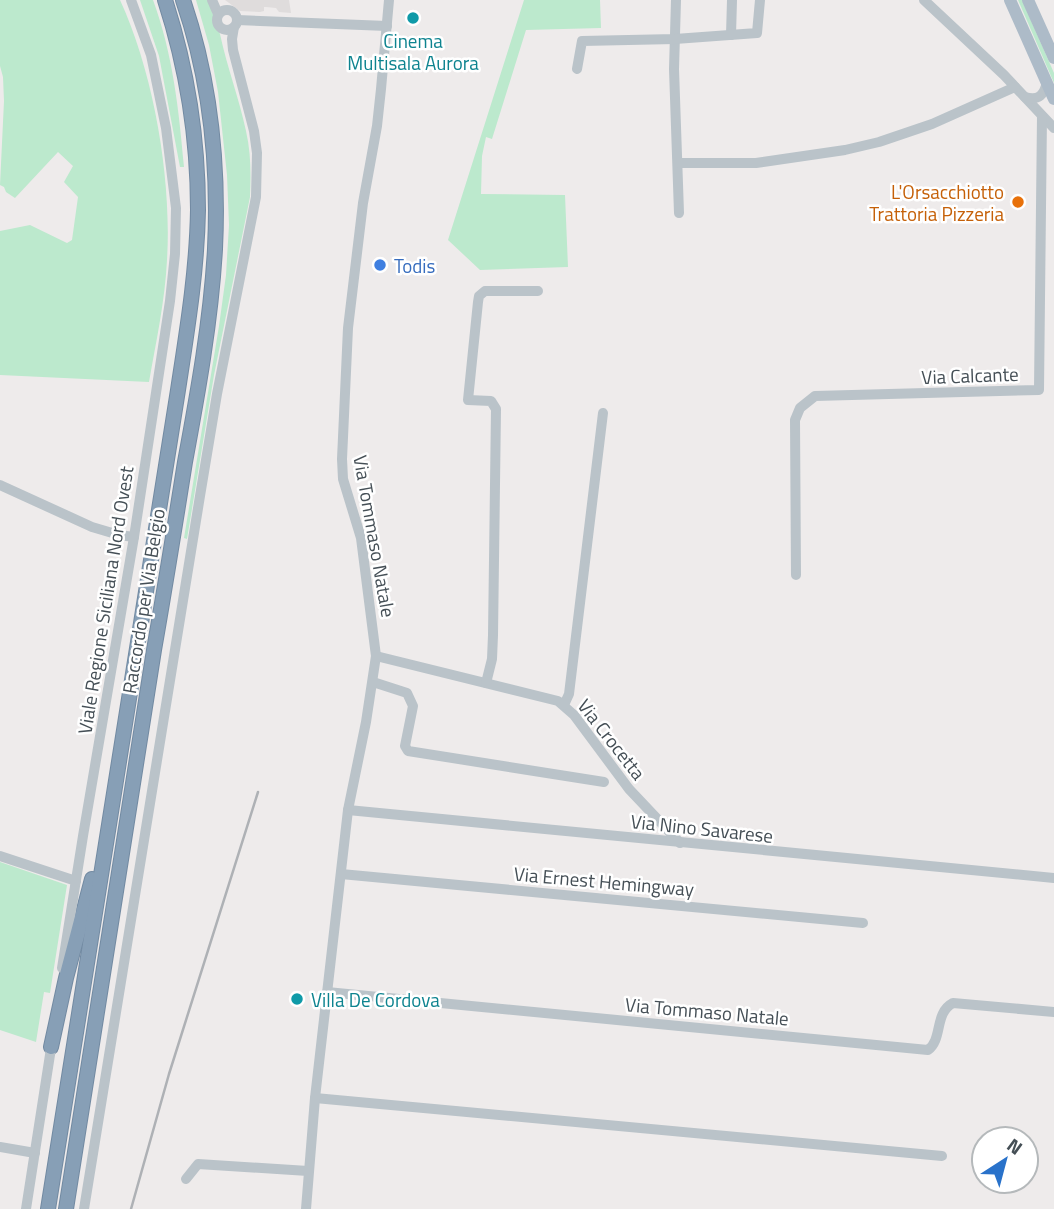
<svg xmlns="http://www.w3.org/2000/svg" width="1054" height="1209" viewBox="0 0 1054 1209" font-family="'Titillium Web',sans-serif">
  <rect width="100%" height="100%" fill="#eeebeb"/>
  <!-- education -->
  <path fill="#dfdcdc" d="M225,0H289L291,13L279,12L276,8L266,7H264V11L260,12L240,11Z"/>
  <!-- green -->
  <g fill="#bce9cd">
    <path d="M0,0H120C154,74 172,179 167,260C165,301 156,342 149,382L0,375V231L30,225L67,243L72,240L78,197L64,182L73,166L58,152L15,198L6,192L4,187L0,185L4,101L3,77L0,66Z"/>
    <path d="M140,0H153C173,54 179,111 184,167H180L159,56Z"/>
    <path d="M196,0H209C213,12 214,23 220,34C227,67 239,98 246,131C251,153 251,174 250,197L214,375L187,539L184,538L219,326L226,275L229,225L227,175L218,92L209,45Z"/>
    <path d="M524,0H600L601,28L526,30L492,139L486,137L482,156L481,194L565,195L568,267L480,270L448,240Z"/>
    <path d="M1018,0H1022L1054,73V83Z"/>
    <path d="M0,862L67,885L50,993L44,992L36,1042L0,1030Z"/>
  </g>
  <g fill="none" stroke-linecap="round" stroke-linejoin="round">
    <!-- highway casing -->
    <g stroke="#728aa2" stroke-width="16">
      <g id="highway">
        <path d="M51,1047L66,978L92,879"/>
        <path d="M48,1209L178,390C187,331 197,271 198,210C198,139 187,68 165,0"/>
        <path d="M66,1209C96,1023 124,836 154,650C165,587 175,525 185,462C198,392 211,320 215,249C219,165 210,79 183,0"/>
      </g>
    </g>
    <!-- minor -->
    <g stroke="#bac3c9" stroke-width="10">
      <path d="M212,0L218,14"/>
      <path d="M676,0L674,69L679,213"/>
      <path d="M924,0L1004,75L1054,128"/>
      <circle cx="227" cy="20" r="10"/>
      <path d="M237,20L387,26"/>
      <path d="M731,35L732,0"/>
      <path d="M577,69L582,41L675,39L757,33L760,0"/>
      <path d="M1025,97C1039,101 1044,95 1047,82"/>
      <path d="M678,163H756L845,150L879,142L932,124L1015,87"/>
      <path d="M0,485L92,527L119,535L134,537"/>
      <path d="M796,575L795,420L800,408L815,396L1039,390L1042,116"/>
      <path d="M376,656L558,701L574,715L629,789L680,843"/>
      <path d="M373,682L407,693L413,706L405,746L408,751L604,782"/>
      <path d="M486,683L492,659L493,635L496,409L491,401L468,400L478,302L479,296L485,291H538"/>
      <path d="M564,705L569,694L603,413"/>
      <path d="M348,810L1054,878"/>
      <path d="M0,856L76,881"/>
      <path d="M341,874L863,923"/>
      <path d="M62,968L83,836L134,537L170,301L175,254L176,208L166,128L151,55L131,0"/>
      <path d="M327,992L928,1050C943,1039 934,1013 953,1003L1054,1012"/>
      <path d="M315,1098L942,1156"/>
      <path d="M0,1147L35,1153"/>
      <path d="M186,1179L198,1164L308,1171"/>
      <path d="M26,1209L52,1042"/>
      <path d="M84,1209L200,496L217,394L256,197L257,153L254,131L233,50L232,39L234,27"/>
      <path d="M306,1209L315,1098L348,810L366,722L376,656L361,538L343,479L342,459L348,328L363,203L377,126L381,89L389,0"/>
    </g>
    <!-- major -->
    <g stroke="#adbbc8" stroke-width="12">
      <path d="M1010,0L1054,99"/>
      <path d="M1028,0L1054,58"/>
    </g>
    <!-- highway -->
    <use href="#highway" stroke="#879fb6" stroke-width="14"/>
    <!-- rail -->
    <path stroke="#aeb1b5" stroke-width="2.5" d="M131,1209L169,1074L258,792"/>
  </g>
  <!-- markers -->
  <g fill="#0f9aa8" stroke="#fff" stroke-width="2.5">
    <circle cx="413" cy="18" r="7"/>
    <circle cx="297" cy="999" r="7"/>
  </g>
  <circle fill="#e8710a" stroke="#fff" stroke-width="2.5" cx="1018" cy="202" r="7"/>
  <circle fill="#3f7fe0" stroke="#fff" stroke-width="2.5" cx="380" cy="265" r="7"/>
  <g text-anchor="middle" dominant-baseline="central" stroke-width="5" stroke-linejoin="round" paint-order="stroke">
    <!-- culture labels -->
    <g font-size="19" fill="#0d838f" stroke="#fff">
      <text x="413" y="40">Cinema<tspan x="413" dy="22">Multisala Aurora</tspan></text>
      <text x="311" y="999" text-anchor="start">Villa De Cordova</text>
    </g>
    <!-- food labels -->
    <g font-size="19" fill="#c56008" stroke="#fff" text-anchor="end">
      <text x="1004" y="191">L'Orsacchiotto<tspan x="1004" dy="22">Trattoria Pizzeria</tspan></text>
    </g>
    <!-- shop labels -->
    <g font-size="19" fill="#366cbe" stroke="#fff" text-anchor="start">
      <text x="394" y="265">Todis</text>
    </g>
    <!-- street labels -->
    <g font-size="19" fill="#454f56" stroke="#fff">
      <text transform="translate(970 375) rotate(-2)">Via Calcante</text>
      <text transform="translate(375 536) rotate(80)">Via Tommaso Natale</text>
      <text transform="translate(105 600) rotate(-81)">Viale Regione Siciliana Nord Ovest</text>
      <text transform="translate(143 601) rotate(-81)">Raccordo per Via Belgio</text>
      <text transform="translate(612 739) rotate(52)">Via Crocetta</text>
      <text transform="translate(702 828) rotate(6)">Via Nino Savarese</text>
      <text transform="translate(604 881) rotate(5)">Via Ernest Hemingway</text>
      <text transform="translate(707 1011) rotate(5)">Via Tommaso Natale</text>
    </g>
  </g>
  <!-- north arrow -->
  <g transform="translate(1005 1160) rotate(36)"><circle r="33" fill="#ffffff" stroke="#b5b9bb" stroke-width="2"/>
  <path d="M0-5L12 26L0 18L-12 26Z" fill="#2972ca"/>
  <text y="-10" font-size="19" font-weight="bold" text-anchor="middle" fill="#454f56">N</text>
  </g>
</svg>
